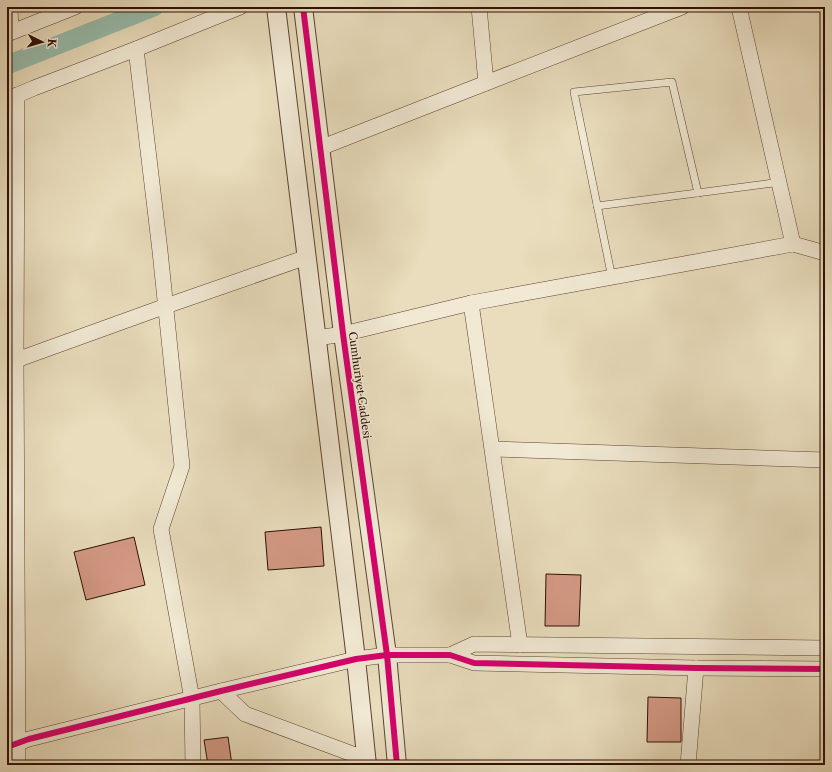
<svg xmlns="http://www.w3.org/2000/svg" width="832" height="772" viewBox="0 0 832 772" font-family="'Libre Caslon Text',serif">
  <rect width="100%" height="100%" fill="#e9ddbd"/>
  <filter id="stains"><feTurbulence type="fractalNoise" baseFrequency=".005" numOctaves="4"/><feColorMatrix values="0 0 0 0 .2 0 0 0 0 .09 0 0 0 0 .02 0 0 0 .5 -.17"/></filter>
  <radialGradient id="worn" r=".72"><stop offset=".6" stop-color="#630" stop-opacity="0"/><stop offset="1" stop-color="#630" stop-opacity=".3"/></radialGradient>
  <g fill="none" stroke-linecap="round" stroke-linejoin="round">
    <!-- canal -->
    <path stroke="#98bcad" stroke-width="19" d="M7,65L154,7"/>
  </g>
  <!-- building -->
  <g fill="#d49985" stroke="#2f0e04">
    <path d="M321,527L324,566L268,570L265,532Z"/>
    <path d="M134,537L145,585L86,600L74,552Z"/>
    <path d="M546,574L581,575L579,626H545Z"/>
    <path d="M648,697L681,698V742H647Z"/>
    <path d="M228,737L232,765H208L204,740Z"/>
  </g>
  <g fill="none" stroke-linecap="round" stroke-linejoin="round">
    <!-- service casing -->
    <g stroke="#5e4232" stroke-width="8">
      <g id="service">
        <path d="M597,206L773,183"/>
        <path d="M612,278L574,92L672,82L698,193"/>
      </g>
    </g>
    <!-- minor casing -->
    <g stroke="#5e4232" stroke-width="16">
      <g id="minor">
        <path d="M10,7L11,32"/>
        <path d="M479,7L486,83"/>
        <path d="M739,7L793,244"/>
        <path d="M7,34L75,7"/>
        <path d="M136,49L160,251L182,466L161,529L192,699L193,765"/>
        <path d="M17,95L16,359L18,765"/>
        <path d="M8,99L34,88L136,49L240,7"/>
        <path d="M320,148L486,83L682,7"/>
        <path d="M471,303L520,645"/>
        <path d="M317,338L343,334L471,303L793,244L825,253"/>
        <path d="M8,363L166,306L307,257"/>
        <path d="M493,449L825,460"/>
        <path d="M450,655L474,644L825,648"/>
        <path d="M221,691L245,714L366,759"/>
        <path d="M7,747L29,739L221,691L356,659L387,655H450L474,663L696,668L825,669"/>
        <path d="M688,765L696,668"/>
      </g>
    </g>
    <!-- tertiary casing -->
    <g stroke="#5e4232" stroke-width="20">
      <g id="tertiary">
        <path d="M276,7L356,659L367,765"/>
        <path d="M303,7L343,334L387,655L397,765"/>
      </g>
    </g>
    <!-- service -->
    <use href="#service" stroke="#f1e9d4" stroke-width="7"/>
    <!-- minor -->
    <use href="#minor" stroke="#f1e9d4" stroke-width="15"/>
    <!-- tertiary -->
    <use href="#tertiary" stroke="#f1e9d4" stroke-width="18"/>
    <!-- cycleway casing -->
    <g stroke="#f1e9d4" stroke-width="8">
      <g id="cycleway">
        <path d="M303,7L343,334L387,655L397,765"/>
        <path d="M7,747L29,739L221,691L356,659L387,655H450L474,663L696,668L825,669"/>
      </g>
    </g>
    <!-- cycleway -->
    <use href="#cycleway" stroke="#d6006c" stroke-width="6"/>
  </g>
  <g text-anchor="middle" dominant-baseline="central" stroke-width="3" stroke-linejoin="round" paint-order="stroke">
    <!-- street labels -->
    <g font-size="11" fill="#2f0e04" stroke="#f1e9d4">
      <text transform="translate(360 385) rotate(82)">Cumhuriyet Caddesi</text>
    </g>
  </g>
  <!-- margin -->
  <rect width="832" height="772" fill="none" stroke="#e9ddbd" stroke-width="24"/>
  <rect x="8" y="8" width="816" height="756" fill="none" stroke="#2f0e04" stroke-width="2"/>
  <rect x="12" y="12" width="808" height="748" fill="none" stroke="#2f0e04"/>
  <!-- north arrow -->
  <g transform="translate(42 42) rotate(95)" stroke="#f1e9d4" stroke-width="3" paint-order="stroke">
  <path d="M0-3L7 15L0 10L-7 15Z" fill="#2f0e04"/>
  <text y="-6" font-size="11" font-weight="bold" text-anchor="middle" fill="#2f0e04">K</text>
  </g>
  <rect width="100%" height="100%" filter="url(#stains)"/>
  <rect width="100%" height="100%" fill="url(#worn)"/>
</svg>
